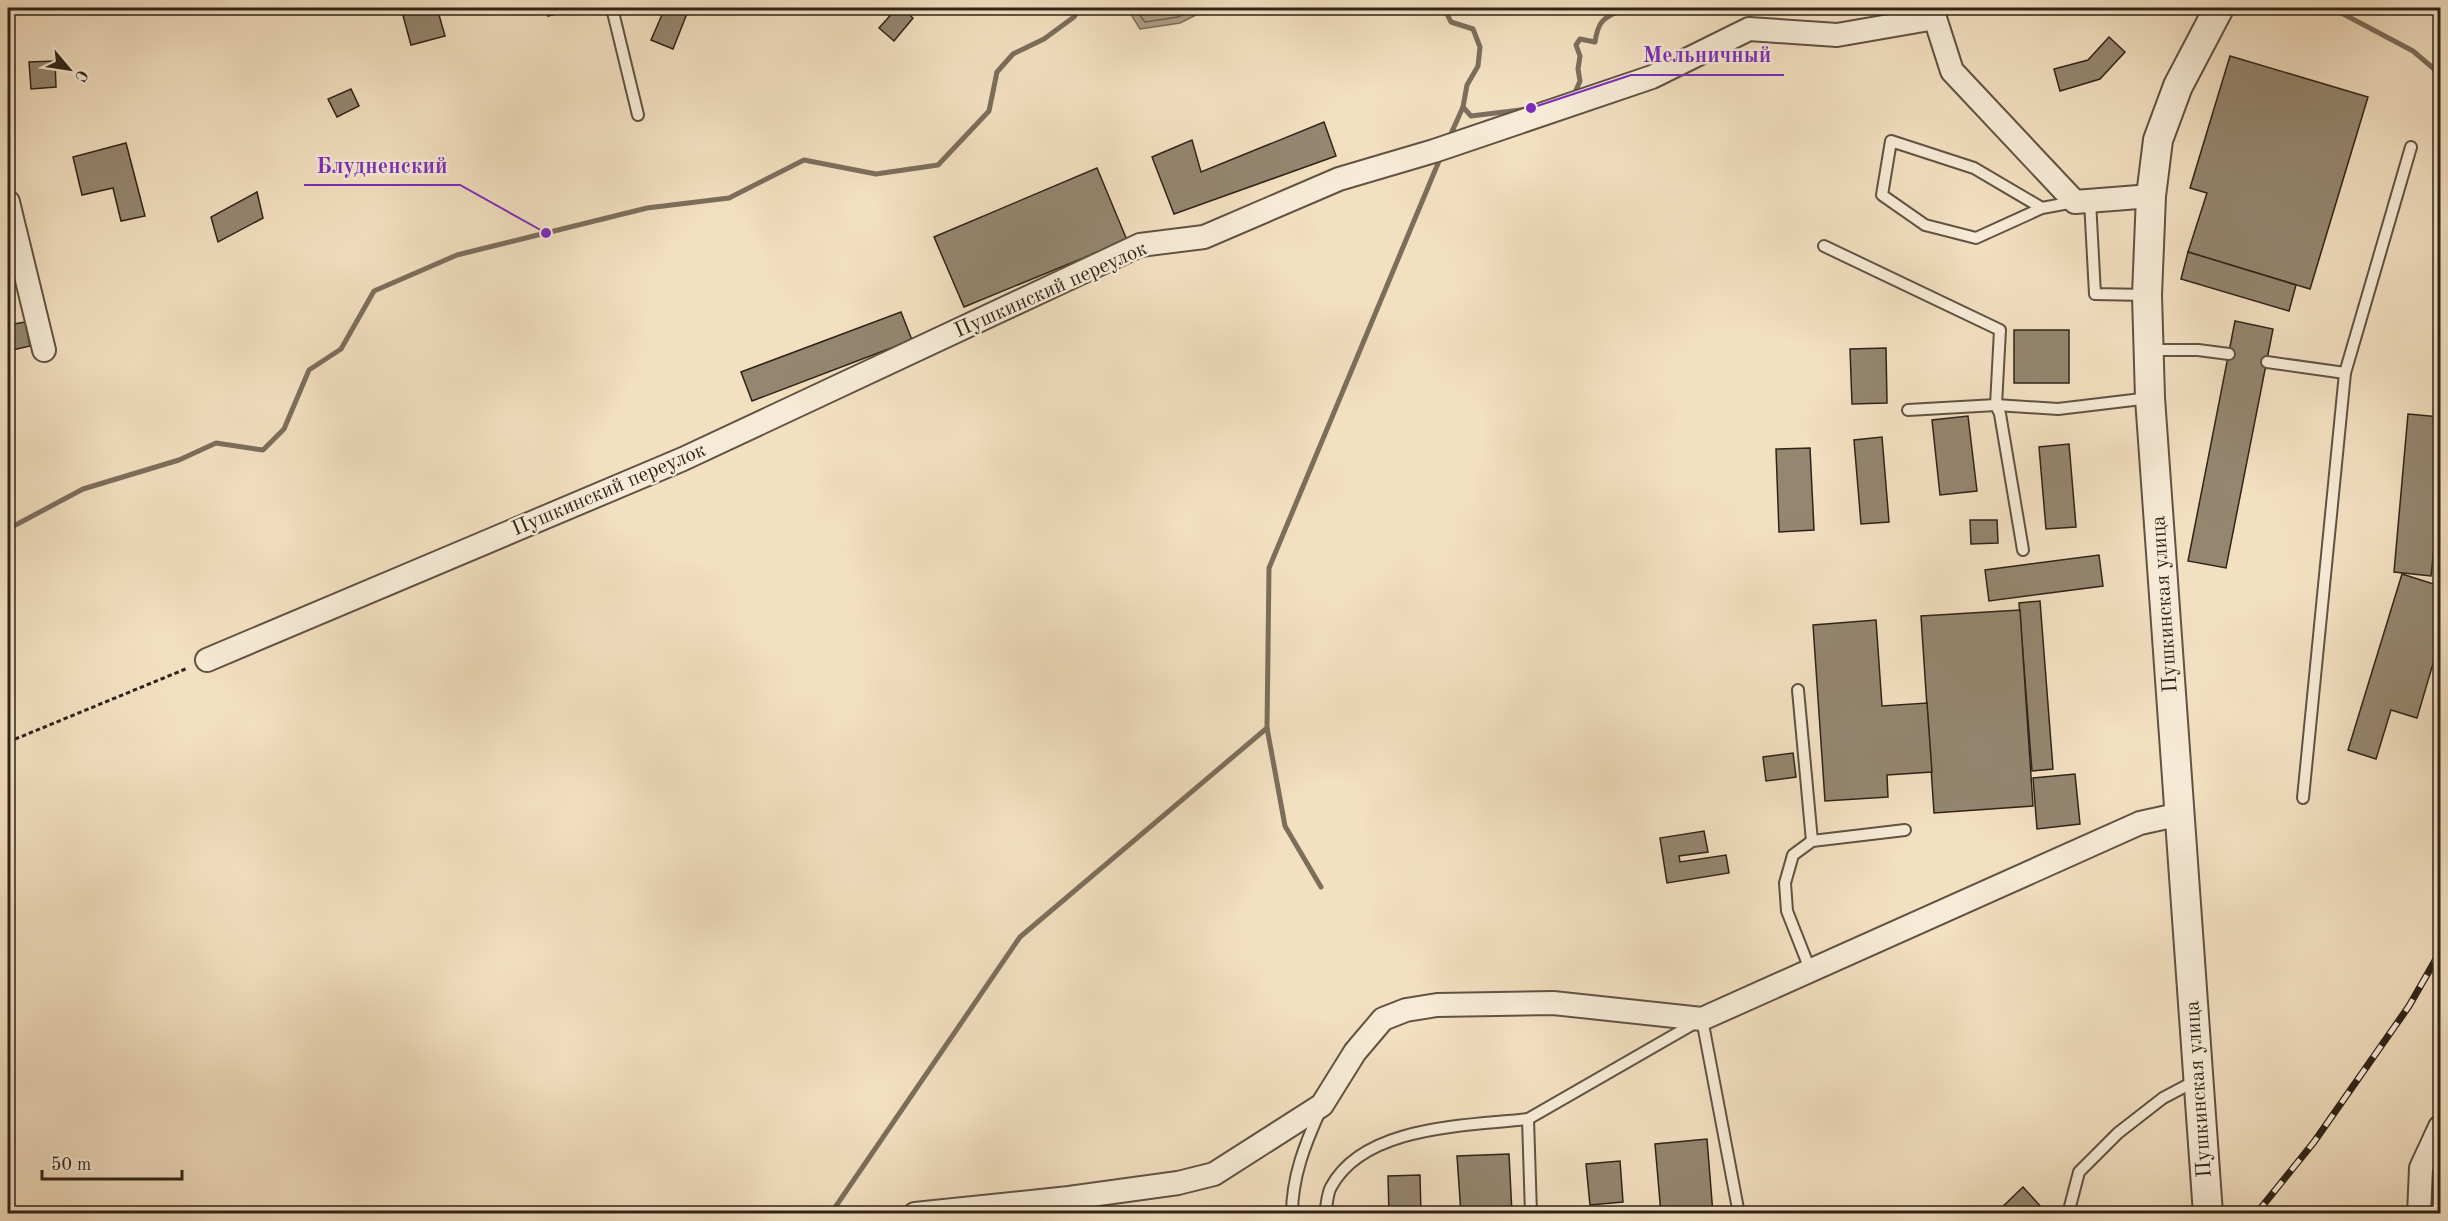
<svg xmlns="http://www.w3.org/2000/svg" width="2448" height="1221" viewBox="0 0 2448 1221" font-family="'Old Standard TT',serif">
  <rect width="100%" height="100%" fill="#f3e0c1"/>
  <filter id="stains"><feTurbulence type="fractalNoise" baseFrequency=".00333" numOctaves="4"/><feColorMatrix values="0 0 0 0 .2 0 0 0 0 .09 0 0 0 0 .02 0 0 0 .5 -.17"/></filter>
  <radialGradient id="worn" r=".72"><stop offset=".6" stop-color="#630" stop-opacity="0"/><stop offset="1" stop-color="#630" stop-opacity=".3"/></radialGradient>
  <!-- water -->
  <path fill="#b0a088" stroke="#7c6e5c" stroke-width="1.5" d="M1127,8H1219L1200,13L1180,23L1140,29Z"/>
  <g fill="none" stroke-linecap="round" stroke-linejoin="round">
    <!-- shore -->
    <path stroke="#706250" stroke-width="1.5" d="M1134,8L1145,22L1178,17L1197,8"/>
    <!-- stream -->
    <g stroke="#7c6e5c" stroke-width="5">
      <path d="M1444,8L1451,22L1473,29L1480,47L1478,66L1467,85L1463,107L1471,116L1528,109"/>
      <path d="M2332,8L2413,51L2440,74"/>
      <path d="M1574,95L1580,81L1578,69L1580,56L1576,45L1580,39L1595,42C1599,16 1606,19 1624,8"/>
      <path d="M1450,136L1463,107"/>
      <path d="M8,529L83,489L179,460L216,443L263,450L284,429L309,370L341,349L374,291L457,255L647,208L729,198L804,160L876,174L938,165L989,111L997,72L1013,54L1044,39L1074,17L1080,8"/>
      <path d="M1267,728L1285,826L1321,887"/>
      <path d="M836,1206L1020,937L1267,728L1269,568L1439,161"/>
    </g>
  </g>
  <!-- building -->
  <g fill="#958670" stroke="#2f2419" stroke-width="1.5">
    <path d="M401,8H437L445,36L411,45Z"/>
    <path d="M546,8H575V9L548,16Z"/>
    <path d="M665,8H679L688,11L673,49L651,40Z"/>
    <path d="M897,8H901L913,18L894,41L879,28Z"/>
    <path d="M2109,37L2125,52L2100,79L2060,91L2054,69L2088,60Z"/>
    <path d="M2230,56L2368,97L2310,289L2188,252L2207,193L2190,188Z"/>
    <path d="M55,61L56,87L31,89L29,62Z"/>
    <path d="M351,89L359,106L337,117L328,99Z"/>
    <path d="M1324,122L1336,156L1174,214L1152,157L1192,140L1201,172Z"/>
    <path d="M126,143L145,216L121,221L113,188L82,195L73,157Z"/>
    <path d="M1097,168L1127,240L964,307L934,237Z"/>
    <path d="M257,192L263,218L218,242L211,217Z"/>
    <path d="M2188,252L2296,285L2289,311L2181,279Z"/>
    <path d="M901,312L912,340L752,401L741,372Z"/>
    <path d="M2235,321L2273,329L2226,568L2188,561Z"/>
    <path d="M25,322L30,346L8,351V325Z"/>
    <rect x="2014" y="330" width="55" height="53"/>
    <path d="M1886,348L1887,403L1852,404L1850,349Z"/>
    <path d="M2408,414L2440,417V539H2435L2431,576L2394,572Z"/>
    <path d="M1968,416L1977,491L1940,495L1932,420Z"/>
    <path d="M1882,437L1889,522L1861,524L1854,440Z"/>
    <path d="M2069,444L2076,527L2046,529L2039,447Z"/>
    <path d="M1810,448L1814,530L1779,532L1776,449Z"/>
    <path d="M1970,520H1997L1998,543L1971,544Z"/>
    <path d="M2099,555L2103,586L1989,601L1985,570Z"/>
    <path d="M2402,574L2440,586V640L2417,718L2391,710L2376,759L2348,750Z"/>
    <path d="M2040,601L2053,769L2032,771L2019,603Z"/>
    <path d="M2020,610L2033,806L1934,813L1921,616Z"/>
    <path d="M1876,620L1882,706L1927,703L1932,772L1887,775L1888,797L1825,801L1813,625Z"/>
    <path d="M1793,753L1796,777L1766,781L1763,757Z"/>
    <path d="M2075,774L2080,824L2037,829L2033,778Z"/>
    <path d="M1704,831L1708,852L1679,856L1680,862L1726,855L1729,873L1667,883L1660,838Z"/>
    <path d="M1707,1139L1713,1214H1661L1655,1144Z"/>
    <path d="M1509,1154L1512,1214H1461L1457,1156Z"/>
    <path d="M1620,1161L1623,1202L1590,1205L1586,1164Z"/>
    <path d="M1420,1175L1421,1214H1389L1388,1176Z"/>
    <path d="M2023,1187L2042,1208L2036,1214H1995Z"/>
  </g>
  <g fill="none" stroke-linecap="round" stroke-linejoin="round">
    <!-- service casing -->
    <g stroke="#605343" stroke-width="14">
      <g id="service">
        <path d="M612,8L638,115"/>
        <path d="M2090,201L2095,294L2146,295"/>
        <path d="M2042,208L1974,168L1891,141L1882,195L1925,225L1976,238L2042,208L2074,202"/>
        <path d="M1824,246L2000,330L1996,405L2000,414L2023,550"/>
        <path d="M2149,350H2198L2229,354"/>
        <path d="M2267,362L2345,373"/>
        <path d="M1908,410L1996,405L2058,409L2150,398"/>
        <path d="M1798,690L1812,841"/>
        <path d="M2303,798L2345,373L2411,147"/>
        <path d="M1811,972L1787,911L1785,883L1793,855L1812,841L1905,830"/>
        <path d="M1292,1214C1292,1177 1305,1144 1320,1111"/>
        <path d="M1325,1214C1327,1205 1327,1194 1331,1187C1364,1125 1467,1126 1528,1119"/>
        <path d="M1531,1214L1528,1119L1702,1019L1739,1214"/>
        <path d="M2068,1214L2079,1172L2118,1133L2163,1098L2197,1080"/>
      </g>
    </g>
    <!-- minor casing -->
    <g stroke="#605343" stroke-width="26">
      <g id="minor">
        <path d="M8,202L44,350"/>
        <path d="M207,660L683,459L1140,245L1204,237L1339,179L1434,151L1652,77L1749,29L1837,35L1935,18L1952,71L2075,202L2151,196"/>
        <path d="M915,1214L1069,1198L1178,1183L1214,1174L1322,1105L1355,1052L1383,1019L1406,1010L1437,1005L1553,1003L1702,1019L2140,823L2181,814"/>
        <path d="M2419,1214L2421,1168L2440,1127"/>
      </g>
    </g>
    <!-- tertiary casing -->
    <g stroke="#605343" stroke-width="32">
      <path id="tertiary" d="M2208,1214L2150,398L2147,295L2151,196L2158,140L2178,86L2219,8"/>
    </g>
    <!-- path -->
    <path stroke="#2f2419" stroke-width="3" stroke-dasharray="4.5 3" stroke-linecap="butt" d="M8,742L188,668"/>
    <!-- service -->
    <use href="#service" stroke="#f7ebd7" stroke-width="10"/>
    <!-- minor -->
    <use href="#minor" stroke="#f7ebd7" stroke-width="22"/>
    <!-- tertiary -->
    <use href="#tertiary" stroke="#f7ebd7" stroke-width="28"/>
    <!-- rail casing -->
    <g stroke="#2f2419" stroke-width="7">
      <path id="rail" d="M2256,1214L2314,1142L2409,1006L2440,952"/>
    </g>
    <!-- rail -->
    <use href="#rail" stroke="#f7ebd7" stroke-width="4.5" stroke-dasharray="14" stroke-linecap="butt"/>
  </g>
  <g text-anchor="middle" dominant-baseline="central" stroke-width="5" stroke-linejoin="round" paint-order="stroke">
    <!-- street labels -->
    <g font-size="21" fill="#2f2419" stroke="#f7ebd7">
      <text transform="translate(1051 290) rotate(-24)">Пушкинский переулок</text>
      <text transform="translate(609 490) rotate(-23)">Пушкинский переулок</text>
      <text transform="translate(2165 604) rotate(-94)">Пушкинская улица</text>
      <text transform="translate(2199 1089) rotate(-94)">Пушкинская улица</text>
    </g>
  </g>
  <!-- callouts -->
  <path fill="none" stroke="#7b2cbf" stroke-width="2" d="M1531 108L1631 75H1784M546 233L460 185H304"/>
  <g fill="#7b2cbf" stroke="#f7ebd7" stroke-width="2">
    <circle cx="1531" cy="108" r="6"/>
    <circle cx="546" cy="233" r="6"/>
  </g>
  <g font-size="22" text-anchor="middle" font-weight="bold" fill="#7b2cbf" stroke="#f7ebd7" stroke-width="5" stroke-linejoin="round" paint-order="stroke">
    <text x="1707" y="62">Мельничный</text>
    <text x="382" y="173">Блудненский</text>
  </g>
  <!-- margin -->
  <rect width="2448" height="1221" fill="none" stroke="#f3e0c1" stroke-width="30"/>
  <rect x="9" y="9" width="2430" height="1203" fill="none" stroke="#2f2419" stroke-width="3"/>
  <rect x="15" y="15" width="2418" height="1191" fill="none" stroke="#2f2419" stroke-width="1.5"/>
  <!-- north arrow -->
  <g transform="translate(69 69) rotate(119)" stroke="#f7ebd7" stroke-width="4.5" paint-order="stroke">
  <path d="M0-4.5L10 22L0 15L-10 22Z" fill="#2f2419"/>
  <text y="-9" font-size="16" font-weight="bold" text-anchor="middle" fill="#2f2419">С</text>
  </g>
  <!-- scale -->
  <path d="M42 1170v9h140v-9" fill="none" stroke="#2f2419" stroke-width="3"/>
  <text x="51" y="1170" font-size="18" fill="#2f2419" stroke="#f7ebd7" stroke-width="4.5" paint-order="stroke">50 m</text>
  <rect width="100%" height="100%" filter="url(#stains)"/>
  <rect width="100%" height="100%" fill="url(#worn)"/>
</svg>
